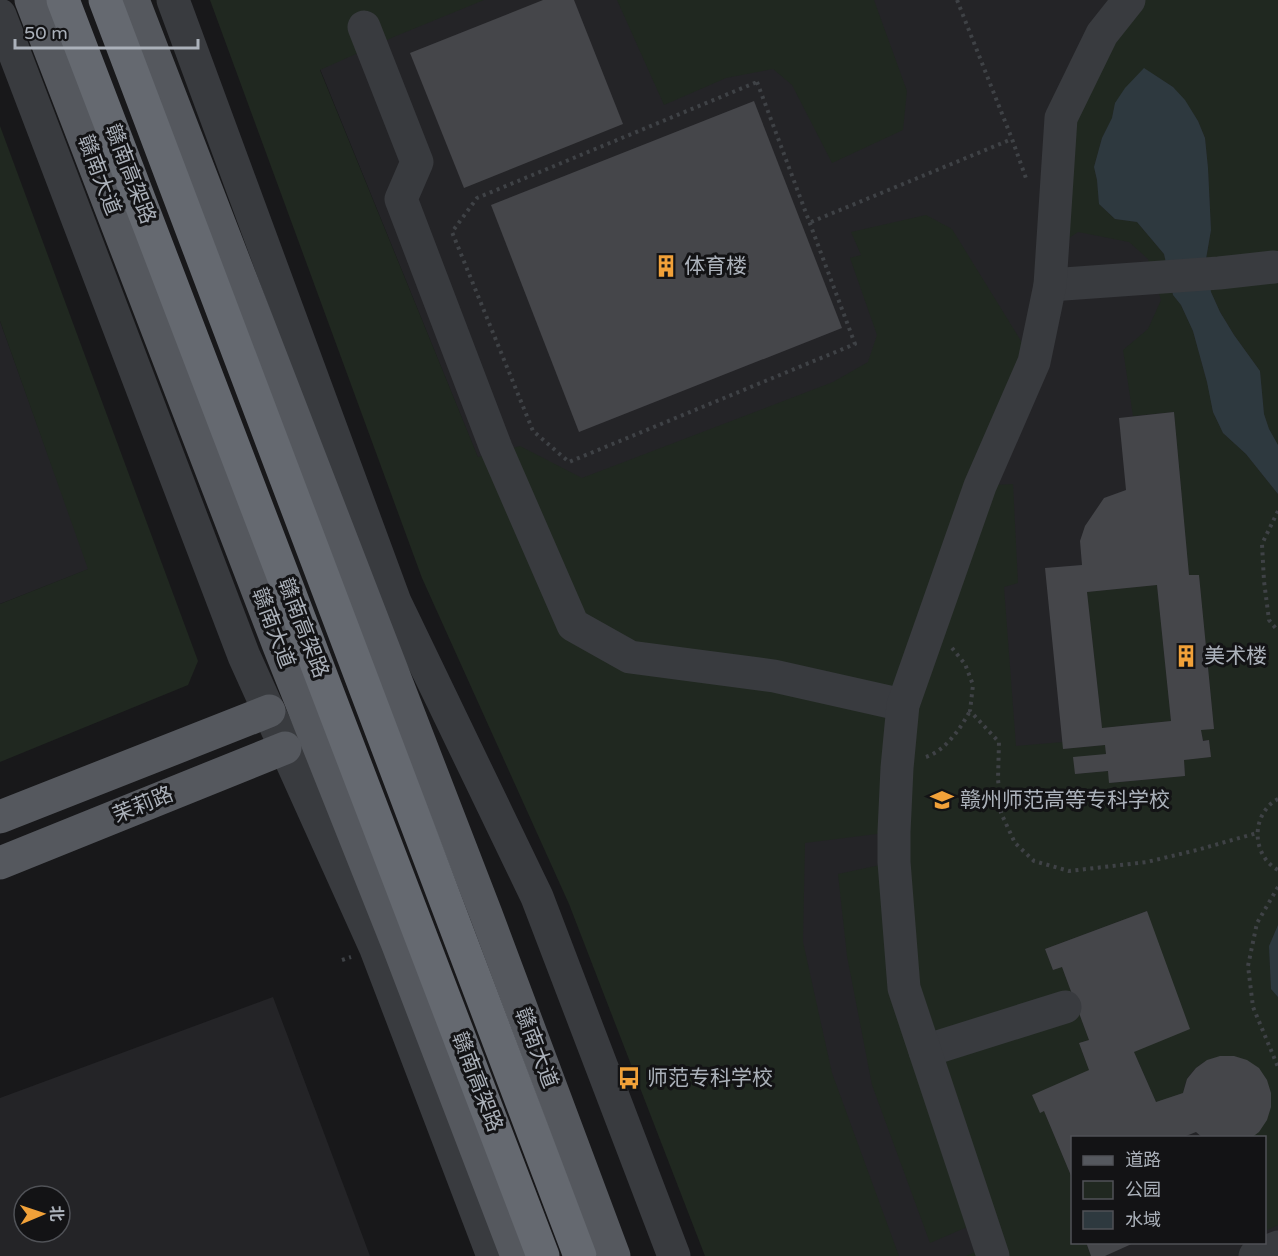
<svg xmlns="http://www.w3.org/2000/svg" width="1278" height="1256" viewBox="0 0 1278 1256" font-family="'Varela Round','Noto Sans SC',sans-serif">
  <rect width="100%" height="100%" fill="#18181a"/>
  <!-- built -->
  <g fill="#242427" fill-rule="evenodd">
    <path d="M292,0H1278V1256H777L478,458ZM1072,1138H1264V1242H1072Z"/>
    <path d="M0,321L89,569L0,604Z"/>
    <path d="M273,997L370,1256H0V1098ZM24,1196H60V1232H24Z"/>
  </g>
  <!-- green -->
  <g fill="#202820">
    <path d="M210,0H484L396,36L320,70L478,457L520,446L582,478L833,382L868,362L877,335L850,258L861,255L851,232L926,215L952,229L1034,362L980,486L1013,484L1018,583L1004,587L1016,746L1063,742L1064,749L1105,745L1106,754L1075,774L1108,771L1110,783L1185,776L1184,760L1211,757L1209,740H1203L1201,730L1214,728L1199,576L1189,575L1174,412L1133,416L1123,350L1148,329L1161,300L1148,259L1129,242L1078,232L1051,250L1061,118L1129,0H1278V445L1269,429L1264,414L1260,371L1234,335L1220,312L1211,292L1206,259L1211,230L1208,168L1205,138L1198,121L1173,87L1144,69L1115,103L1112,118L1102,138L1094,167L1097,180L1099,204L1115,219L1137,222L1164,254L1173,295L1181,305L1193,331L1207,382L1213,412L1223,433L1246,454L1278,494V925L1269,946L1271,989L1278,997V1225L1265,1231L1264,1138L1251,1137C1278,1105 1263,1043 1211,1059C1202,1062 1192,1070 1187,1079C1185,1083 1184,1089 1183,1093L1156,1102L1134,1052L1147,911L1045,949L1053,970L1062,967L1089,1040L1079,1043L1089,1070L1040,1113L1044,1111L1072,1178V1242L1086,1243L1091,1256H966L989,1246L981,1221L930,1243L872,1085L847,956L838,874L894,862L893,832L805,843L803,942L832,1073L899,1256H705L569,904L422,578Z"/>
    <path d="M617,0H874L907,91L903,130L832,163L792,85L773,69L726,78L664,105Z"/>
    <path d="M0,126L198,661L188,685L0,762V604L88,569L0,321Z"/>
    <path d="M1157,585L1171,721L1102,728L1087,592Z"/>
  </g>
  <!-- water -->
  <g fill="#2e393f">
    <path d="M1144,68L1173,87L1185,100L1198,121L1205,138L1208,168L1211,230L1206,259L1211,292L1220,312L1234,335L1260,371L1264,414L1269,429L1278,445V494L1246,454L1223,433L1213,412L1207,382L1193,331L1181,305L1173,295L1164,254L1137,222L1115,219L1099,204L1097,180L1094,167L1102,138L1112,118L1115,103L1125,88Z"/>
    <path d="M1278,925V997L1271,989L1269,946Z"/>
  </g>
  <!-- building -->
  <g fill="#45464a" fill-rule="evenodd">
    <path d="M543,0H574L623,124L464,188L410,53Z"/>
    <path d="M754,101L842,328L579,432L491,205Z"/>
    <path d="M1174,412L1189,575H1199L1214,729L1201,730L1203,741L1209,740L1211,757L1184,760L1185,776L1109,783L1108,771L1075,774L1073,757L1106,754L1105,745L1063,749L1045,568L1082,565L1080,541L1085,526L1104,498L1126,490L1119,418ZM1157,585L1171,721L1102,728L1087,592Z"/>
    <path d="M1147,911L1190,1029L1134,1052L1156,1102L1183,1093L1187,1079L1196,1068L1207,1060L1220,1056H1234L1247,1060L1259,1068L1267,1080L1271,1093V1107L1267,1120L1259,1132L1251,1138H1203L1196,1132L1181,1138H1072V1178L1044,1111L1040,1113L1032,1095L1089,1070L1079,1043L1089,1040L1062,967L1053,970L1045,949Z"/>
    <path d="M1086,1242H1136L1105,1256H1091Z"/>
  </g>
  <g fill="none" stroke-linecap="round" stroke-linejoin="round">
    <!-- path -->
    <g stroke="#3f4246" stroke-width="4" stroke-dasharray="3 4.5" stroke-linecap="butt">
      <path d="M957,0L1012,139L1027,181"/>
      <path d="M757,82L855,344L569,462L533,431L452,232L477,198Z"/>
      <path d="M811,222L1012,139"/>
      <path d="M1278,511L1262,544L1264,581L1269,620L1278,631"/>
      <path d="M952,648L965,664L973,685L970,711L999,742L998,779L1001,813L1015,843L1034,861L1069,871L1147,862L1197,850L1257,833"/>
      <path d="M926,757C946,750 960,729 970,711"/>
      <path d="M1278,799C1274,801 1270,804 1267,808C1251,827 1256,858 1278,870"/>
      <path d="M1278,887L1257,923L1248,966L1253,1007L1278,1067"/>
      <path d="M342,960L351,957"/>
    </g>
    <!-- minor -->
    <g stroke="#393b3f" stroke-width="33">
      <path d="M173,0L395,602L537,897L674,1256"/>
      <path d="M0,15L244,656L376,949L493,1256"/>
      <path d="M364,27L417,162L401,199L496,448L573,625L630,657L774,676L903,705"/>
      <path d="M1050,285L1219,273L1274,267"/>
      <path d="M925,1051L1065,1007"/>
      <path d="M993,1256L904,988L894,862V832L897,768L903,705L980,486L1034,362L1050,285L1061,118L1102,34L1129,0"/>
      <path d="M1255,1256L1278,1247"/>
    </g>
    <!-- major -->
    <g stroke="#55585e" stroke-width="33">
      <path d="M31,0L279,646L398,945L517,1256"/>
      <path d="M133,0L486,914L614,1256"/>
      <path d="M0,817L269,711"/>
      <path d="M0,863L285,748"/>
    </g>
    <!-- highway-bridge -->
    <g stroke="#656970" stroke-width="33">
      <path d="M63,0L543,1256"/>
      <path d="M105,0L580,1256"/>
    </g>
  </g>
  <!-- icons -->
  <defs>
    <g id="building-bare" transform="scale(1.8)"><path d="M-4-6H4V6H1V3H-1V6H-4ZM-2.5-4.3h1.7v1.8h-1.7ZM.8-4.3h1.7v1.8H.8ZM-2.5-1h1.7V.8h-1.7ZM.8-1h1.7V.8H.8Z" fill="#f1a139" stroke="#131315" stroke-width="2.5" paint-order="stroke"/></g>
    <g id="university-bare" transform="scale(1.8)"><path d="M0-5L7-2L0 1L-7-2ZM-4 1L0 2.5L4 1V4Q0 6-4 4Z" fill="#f1a139" stroke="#131315" stroke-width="2.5" paint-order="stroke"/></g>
    <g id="bus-bare" transform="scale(1.8)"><path d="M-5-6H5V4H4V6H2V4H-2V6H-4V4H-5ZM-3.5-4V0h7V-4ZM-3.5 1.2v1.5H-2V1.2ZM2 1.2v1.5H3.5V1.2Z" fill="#f1a139" stroke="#131315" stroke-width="2.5" paint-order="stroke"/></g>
  </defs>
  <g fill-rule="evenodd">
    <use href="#building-bare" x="666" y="266"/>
    <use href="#building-bare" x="1186" y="656"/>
    <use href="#university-bare" x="942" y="800"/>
    <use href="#bus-bare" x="629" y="1078"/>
  </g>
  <g text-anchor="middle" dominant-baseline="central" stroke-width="6" stroke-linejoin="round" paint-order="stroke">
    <!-- street labels -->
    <g font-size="21" fill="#abb1ba" stroke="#131315">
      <text transform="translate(130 174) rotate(69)">赣南高架路</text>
      <text transform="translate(99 175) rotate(69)">赣南大道</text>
      <text transform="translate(273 628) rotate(69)">赣南大道</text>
      <text transform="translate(303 628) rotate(69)">赣南高架路</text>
      <text transform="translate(143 805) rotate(-22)">茉莉路</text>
      <text transform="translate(536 1048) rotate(69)">赣南大道</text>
      <text transform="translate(477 1082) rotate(69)">赣南高架路</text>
    </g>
    <!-- poi labels -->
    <g font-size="21" fill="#abb1ba" stroke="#131315" text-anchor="start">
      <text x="684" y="266">体育楼</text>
      <text x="1204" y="656">美术楼</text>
      <text x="960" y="800">赣州师范高等专科学校</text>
      <text x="647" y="1078">师范专科学校</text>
    </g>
  </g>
  <!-- legend -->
  <rect x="1071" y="1136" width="195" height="108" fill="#131315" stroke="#505257" stroke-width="1.5"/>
  <rect x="1083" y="1156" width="30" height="9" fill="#55585e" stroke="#505257" stroke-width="1.5"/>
  <text x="1125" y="1166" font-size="18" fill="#abb1ba">道路</text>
  <rect x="1083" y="1181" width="30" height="18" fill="#202820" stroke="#505257" stroke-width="1.5"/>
  <text x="1125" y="1196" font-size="18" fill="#abb1ba">公园</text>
  <rect x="1083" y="1211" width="30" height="18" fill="#2e393f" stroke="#505257" stroke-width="1.5"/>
  <text x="1125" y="1226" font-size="18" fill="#abb1ba">水域</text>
  <!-- north arrow -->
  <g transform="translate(42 1214) rotate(88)"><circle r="28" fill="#131315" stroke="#505257" stroke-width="1.5"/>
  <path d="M0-4.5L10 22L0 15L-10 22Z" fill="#f1a139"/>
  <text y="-9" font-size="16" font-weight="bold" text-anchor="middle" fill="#abb1ba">北</text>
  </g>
  <!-- scale -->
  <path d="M15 39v9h183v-9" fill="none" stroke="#abb1ba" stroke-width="3"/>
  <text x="24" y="39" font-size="18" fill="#abb1ba" stroke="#131315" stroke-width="4.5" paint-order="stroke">50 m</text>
</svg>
